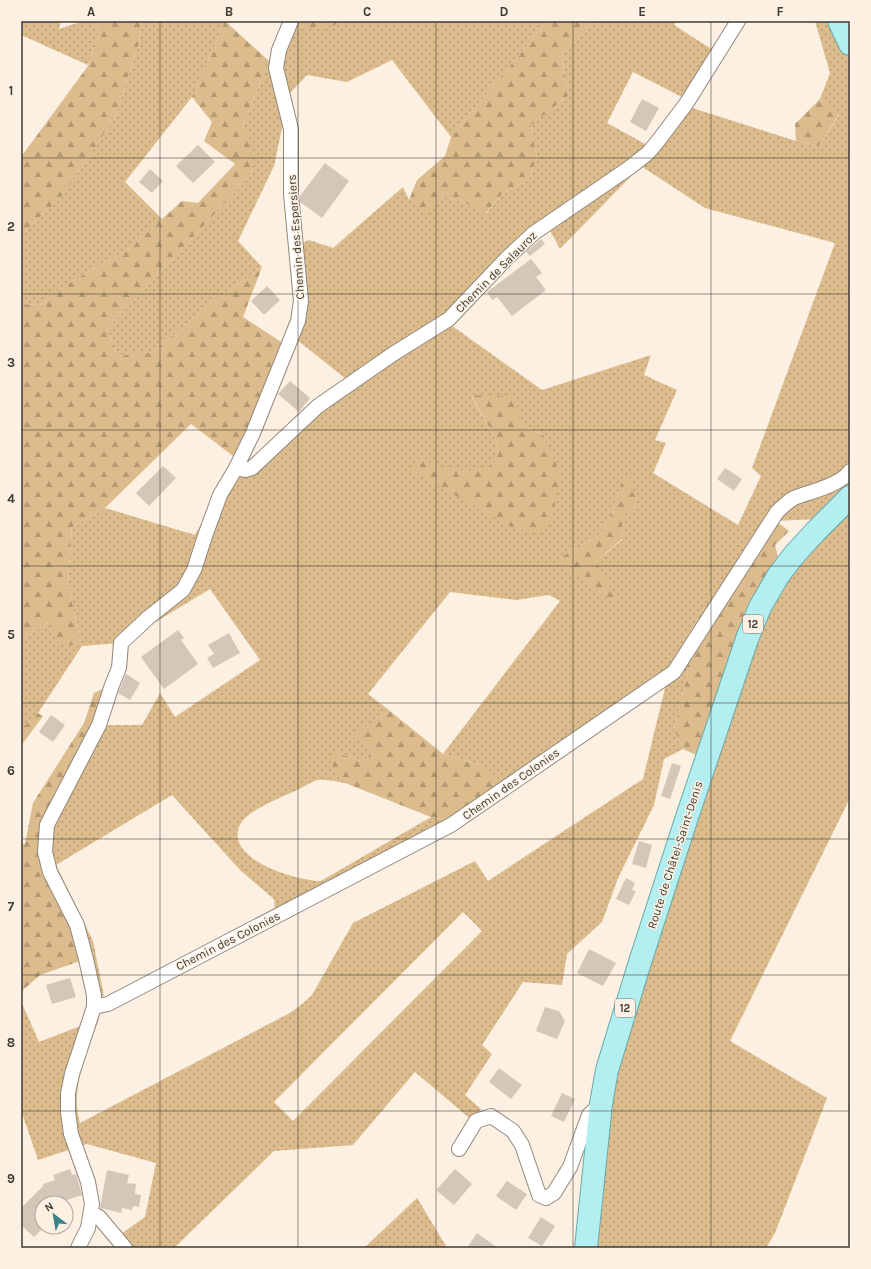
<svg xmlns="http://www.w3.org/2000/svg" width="871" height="1269" viewBox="0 0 871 1269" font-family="Karla,sans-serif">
  <defs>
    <pattern id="green-dots" width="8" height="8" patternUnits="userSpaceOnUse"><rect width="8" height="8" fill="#dcbb8c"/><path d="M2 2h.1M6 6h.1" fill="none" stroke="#b49973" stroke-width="1.8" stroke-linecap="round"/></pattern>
    <pattern id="forest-firs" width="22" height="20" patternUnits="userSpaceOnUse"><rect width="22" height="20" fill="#dcbb8c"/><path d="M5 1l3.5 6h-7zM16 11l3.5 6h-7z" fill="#b49973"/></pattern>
  </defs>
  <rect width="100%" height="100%" fill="#fbf0e1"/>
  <!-- green -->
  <g fill="url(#green-dots)" fill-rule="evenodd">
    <path d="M21,21H61L59,29L83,21H97L99,35L88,65L21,35Z"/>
    <path d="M142,21H225L192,97L125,182L162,219L129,249L67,284L40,305L21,304V236L62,196L116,116L139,43Z"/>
    <path d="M282,21L335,25L339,21H547L451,137L392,60L347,82L307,75L289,94L274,166L238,241L262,267L211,303L153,352L117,356L107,329L253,173L242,128L269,61Z"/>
    <path d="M595,21H676L674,25L716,52L684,98L633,72L607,123L656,150L689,107L796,141L819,146L839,115L820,99L830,73L815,21H832L850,56V483L817,519L776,521L730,594L715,589L680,649L688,672L674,729L683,749L664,759L654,805L618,878L602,922L567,954L562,985L523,982L482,1045L492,1054L465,1095L481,1109L473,1121L415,1072L353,1145L274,1151L174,1248H121L114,1239L145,1217L156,1163L87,1144L38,1160L21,1110V1001L39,1042L99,1019C87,1051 70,1088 80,1123L288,1014L301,1005L312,995L353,923L475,861L488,881L643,779L666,684L449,833L275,910L274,899L240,870L172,795L56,865L93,941L104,996L94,995L50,872L47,825L99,725H142L160,693L175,717L260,660L210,589L121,643L82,646L38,713L21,729V643L22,640L50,621L82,646L68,584L72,527L105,508L195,535L237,459L245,467L346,379L296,339L301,244L309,240L333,248L403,187L409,200L446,197L467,204L486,214L501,195L529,179L537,158L531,125L568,96L562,56ZM641,166L705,208L835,243L752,468L761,476L738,525L653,473L666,443L655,440L677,390L644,375L651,355L542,390L448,323L548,227L560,249ZM471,396L544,436L517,530L416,458L444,469L474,471L491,467L498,454L495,438ZM623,478L637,505L623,515L622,540L595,562L572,550L600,535L613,512ZM450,592L516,600L549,595L560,601L443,754L485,766L453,821L431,817L321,881C299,881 232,862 238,831C238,828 241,823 243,820C255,807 285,796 301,788C306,786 312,781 318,780C324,779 338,782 345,783L338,753L363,762L375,749L350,736L390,711L368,694ZM463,912L482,931L293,1121L274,1102Z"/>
    <path d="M850,509V798L730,1041L827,1098L775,1233L766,1248H594L616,1069L759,633L804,555Z"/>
    <path d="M417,1198L446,1246L444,1248H364Z"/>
  </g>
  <!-- forest -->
  <g fill="url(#forest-firs)">
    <path d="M97,21H142L139,43L116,116L62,196L21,236V157L88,66L99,35Z"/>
    <path d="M225,21L269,61L242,128L248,135L253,173L107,329L117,356L153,352L211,303L262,267L243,317L289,347L237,459L191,424L105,508L72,527L68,584L82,646L58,643L50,621L22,640L21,643V304L40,305L67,284L129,249L182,201L198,203L235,164L204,141L212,122L192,97Z"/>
    <path d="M283,21H339L335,25L307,29Z"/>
    <path d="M547,21H595L562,56L568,96L531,125L537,158L529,179L501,195L485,214L467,204L446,197L425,214L409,200L417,180L445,156L451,137Z"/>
    <path d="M820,99L839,114L819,146L796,141L795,124Z"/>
    <path d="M471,395L513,397L522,424L544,436L561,475L551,523L539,532L517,530L412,471L416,458C444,468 461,475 491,466L498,454L495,438Z"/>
    <path d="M623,477H630L637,505L623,515L622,539L595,562L616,596L613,602L556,561L572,550L600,535L613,512Z"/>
    <path d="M776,521L789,531L775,545L778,557L757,592L731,651L698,756L683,749L674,729L688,672L680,650L715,588L730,594Z"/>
    <path d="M112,685L47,825L45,852L86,959L40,975L21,992V845L25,844L33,803L84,723L94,693Z"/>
    <path d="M390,711L443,754L485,766L504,784L453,821L431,817L345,783L328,759L338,753L363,762L375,749L349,736Z"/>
    <path d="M38,713L43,716L21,746V729Z"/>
  </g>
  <!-- building -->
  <g fill="#d2c7b9">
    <path d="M642,99L659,108L646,131L630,122Z"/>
    <path d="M198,145L215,162L193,183L176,166Z"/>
    <path d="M325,163L349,181L322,218L300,202V196Z"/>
    <path d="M150,169L163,181L152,193L139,182Z"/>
    <path d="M541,239L545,244L530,256L526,252Z"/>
    <path d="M531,259L542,273L536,277L546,290L512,316L497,297L492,300L487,292Z"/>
    <path d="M267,286L280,300L264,315L251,301Z"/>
    <path d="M290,381L310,398L299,412L278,394Z"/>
    <path d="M163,466L176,478L149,506L136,493Z"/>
    <path d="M725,468L742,479L734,491L717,479Z"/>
    <path d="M178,630L184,638L181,640L198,664L164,689L141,657Z"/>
    <path d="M229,633L240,653L213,668L207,658L214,654L208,645Z"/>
    <path d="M126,674L140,683L130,700L118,693Z"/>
    <path d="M51,715L65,725L53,742L39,732Z"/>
    <path d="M672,763L681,766L670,799L661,796Z"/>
    <path d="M639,841L652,845L646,868L632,864Z"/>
    <path d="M626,878L635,883L632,890L636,891L629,905L616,899Z"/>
    <path d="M589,949L616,963L603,986L577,973Z"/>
    <path d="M70,978L76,997L52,1004L46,985Z"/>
    <path d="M545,1007L559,1011L565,1021L557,1039L536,1031Z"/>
    <path d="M499,1068L522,1085L511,1099L489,1082Z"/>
    <path d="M562,1093L575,1099L564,1122L551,1116Z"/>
    <path d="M70,1169L72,1175L76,1174L82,1195L58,1203H42V1229L34,1237L21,1225V1208L43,1186V1184L55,1180L53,1175Z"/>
    <path d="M455,1169L472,1184L454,1205L436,1190Z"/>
    <path d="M107,1170L129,1175L127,1183L136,1184L135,1194L141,1195L139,1207L133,1206L132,1210L122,1208L121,1213L100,1208Z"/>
    <path d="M507,1181L527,1194L516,1210L496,1196Z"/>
    <path d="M541,1217L555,1226L542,1246L528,1238Z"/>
    <path d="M477,1233L498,1248H467Z"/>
  </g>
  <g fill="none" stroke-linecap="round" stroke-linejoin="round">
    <!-- minor casing -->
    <g stroke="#92887a" stroke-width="16">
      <g id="minor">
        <path d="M236,468L245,470L252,468L318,406L393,354L449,319L507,258L534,233L629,168L648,153L658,141L686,104L738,21"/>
        <path d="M94,1007L108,1004L451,825L674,672L777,512C782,507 788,501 794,498C809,492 841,485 850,471"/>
        <path d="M459,1149L476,1121L491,1116L513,1131L522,1145L539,1195L546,1198L554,1193L570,1167L589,1115L601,1104"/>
        <path d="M91,1213L99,1217L125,1248"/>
        <path d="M78,1248L88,1228L92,1204L88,1182L71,1134L68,1112V1093L72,1074L94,1007V995L86,959L77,925L50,872L45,852L47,825L99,725L112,685L119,668L121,643L149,617L183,590L194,570L205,536L220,495L236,468L253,433L298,321L301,301L291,194V129L276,68L279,50L291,21"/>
      </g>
    </g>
    <!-- primary casing -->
    <g stroke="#69a8a9" stroke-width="24">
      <g id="primary">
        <path d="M839,21L850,44"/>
        <path d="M586,1248L601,1104L607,1070L640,962L687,817L747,639L760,607L778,576L794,555L815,532L850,497"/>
      </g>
    </g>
    <!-- minor -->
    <use href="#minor" stroke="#fff" stroke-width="14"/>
    <!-- primary -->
    <use href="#primary" stroke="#b3eef1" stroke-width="22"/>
  </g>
  <!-- grid -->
  <path fill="none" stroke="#3e3a34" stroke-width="1" stroke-opacity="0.55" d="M160,21V1248M298,21V1248M436,21V1248M573,21V1248M711,21V1248M21,158H850M21,294H850M21,430H850M21,566H850M21,703H850M21,839H850M21,975H850M21,1111H850"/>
  <g text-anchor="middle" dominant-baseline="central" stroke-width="3" stroke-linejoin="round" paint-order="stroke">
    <!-- shield labels -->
    <g fill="#fbf0e1" stroke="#777168" stroke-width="1">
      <rect x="743" y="615" width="20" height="18" rx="3"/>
      <rect x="615" y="999" width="20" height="18" rx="3"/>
    </g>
    <g font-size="11" font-weight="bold" fill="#3e3a34">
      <text x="753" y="624">12</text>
      <text x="625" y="1008">12</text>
    </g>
    <!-- street labels -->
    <g font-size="12" fill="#3e3a34" stroke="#fbf0e1">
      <text transform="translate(296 237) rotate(-94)">Chemin des Espersiers</text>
      <text transform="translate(496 272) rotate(-45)">Chemin de Salauroz</text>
      <text transform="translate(511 784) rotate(-35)">Chemin des Colonies</text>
      <text transform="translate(675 855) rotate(-72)">Route de Châtel-Saint-Denis</text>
      <text transform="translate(228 941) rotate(-27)">Chemin des Colonies</text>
    </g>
  </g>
  <!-- border -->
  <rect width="871" height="1269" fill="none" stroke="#fbf0e1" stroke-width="44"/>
  <!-- north arrow -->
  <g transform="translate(54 1215) rotate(329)"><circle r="19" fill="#fbf0e1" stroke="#afa79c"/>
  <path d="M0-3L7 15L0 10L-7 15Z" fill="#3a8286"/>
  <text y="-6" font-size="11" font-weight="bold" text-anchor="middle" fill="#3e3a34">N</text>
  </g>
  <rect x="22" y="22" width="827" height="1225" fill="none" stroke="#3e3a34" stroke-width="1.5"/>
  <g font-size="13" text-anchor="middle" font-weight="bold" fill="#3e3a34">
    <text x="91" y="16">A</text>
    <text x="229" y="16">B</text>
    <text x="367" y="16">C</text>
    <text x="504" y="16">D</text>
    <text x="642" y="16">E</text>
    <text x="780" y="16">F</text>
    <text x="11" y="95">1</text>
    <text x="11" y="231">2</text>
    <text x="11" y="367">3</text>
    <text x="11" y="503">4</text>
    <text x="11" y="639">5</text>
    <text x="11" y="775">6</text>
    <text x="11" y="911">7</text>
    <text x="11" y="1047">8</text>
    <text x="11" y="1183">9</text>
  </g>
</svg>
